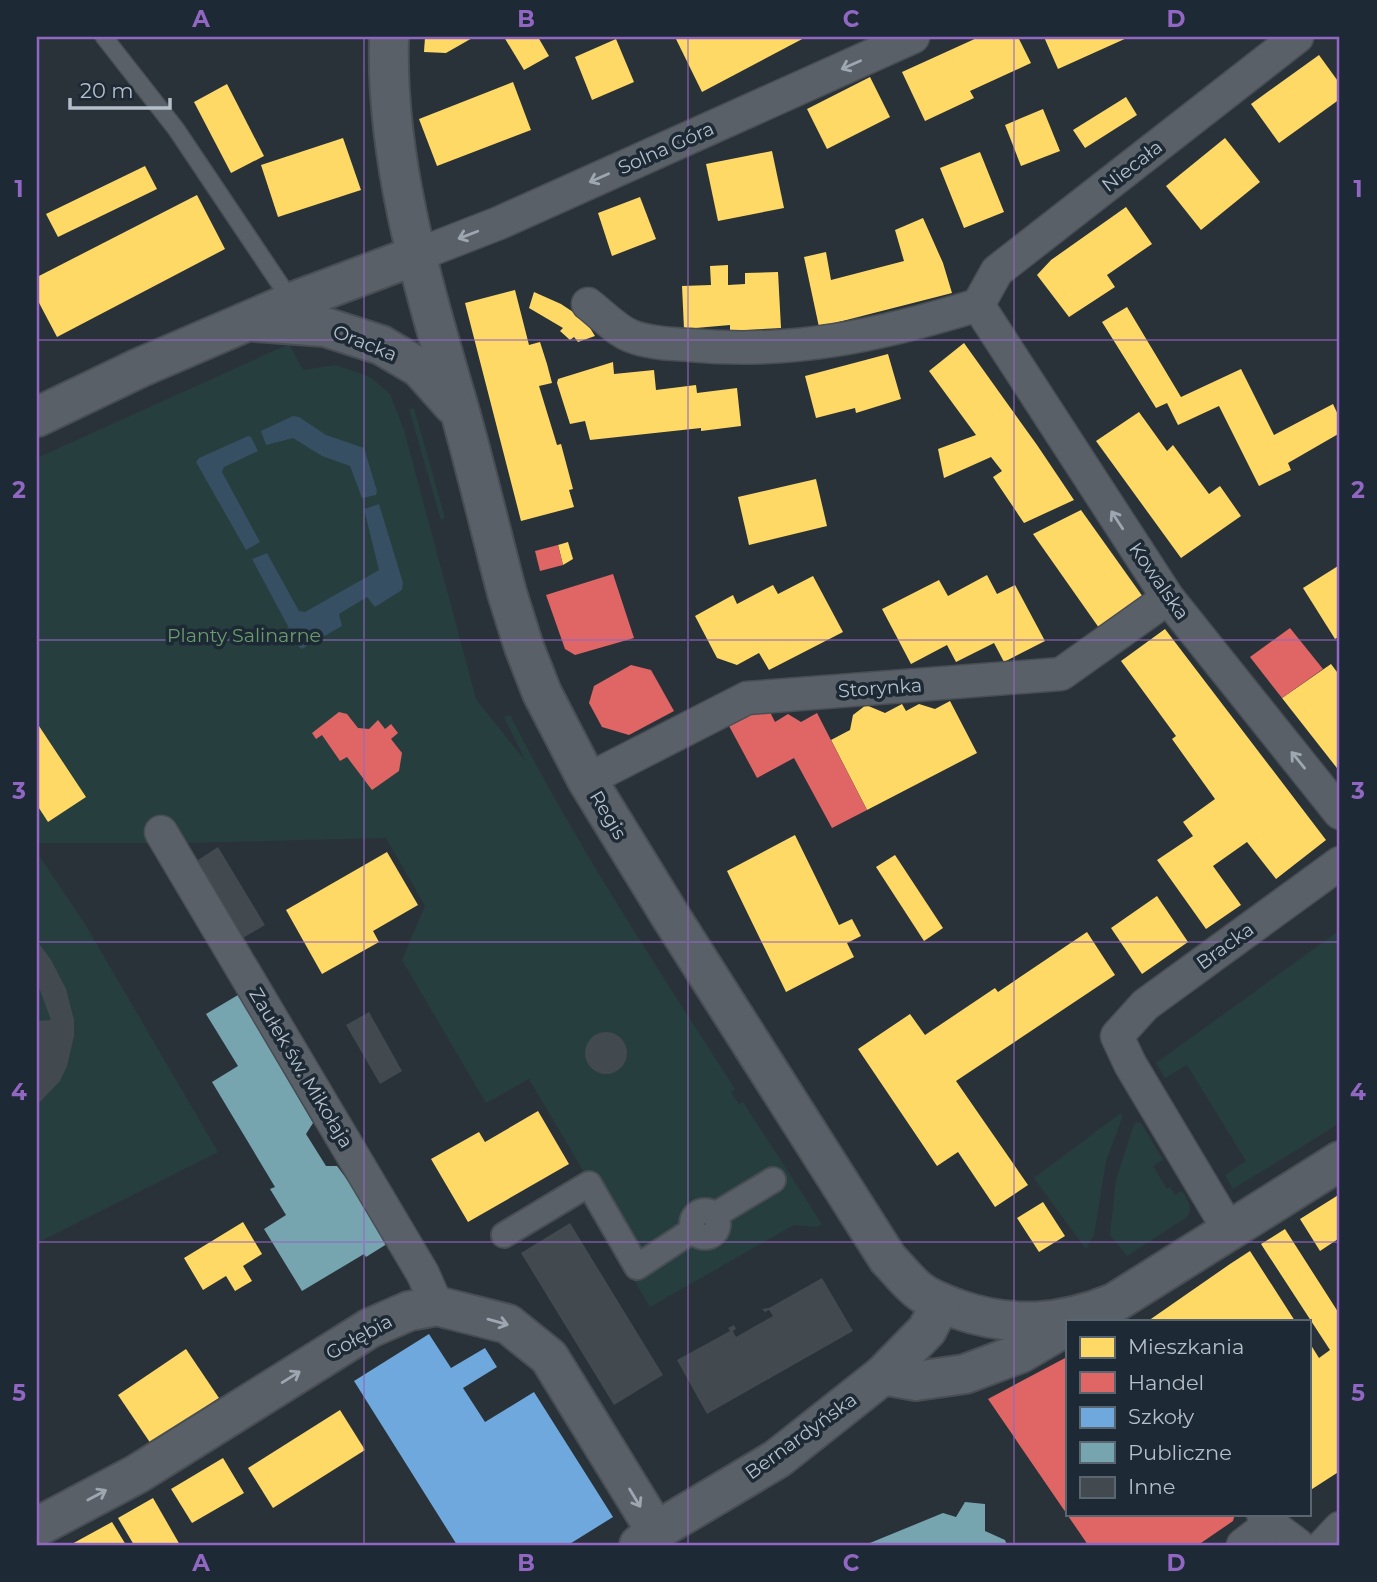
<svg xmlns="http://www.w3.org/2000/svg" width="1377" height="1582" viewBox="0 0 1377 1582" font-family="Montserrat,sans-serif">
  <rect width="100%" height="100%" fill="#2a3239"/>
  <!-- green -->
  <g fill="#273e3f">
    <path d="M289,344L303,370L335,365L370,377L390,394L404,430L476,699L526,762L504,717L510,715C576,845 656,966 735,1089L731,1092L739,1104L743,1102L822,1224L817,1227L794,1225L650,1307L586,1199L588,1179L529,1079L486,1103L402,960L425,906L386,838L189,843H37V458Z"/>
    <path d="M414,408L445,518L441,520L409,409Z"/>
    <path d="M37,853L85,924L218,1152L37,1243Z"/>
    <path d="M1340,930V1123L1233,1189L1225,1175L1246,1161L1187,1065L1165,1078L1156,1063Z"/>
    <path d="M1121,1113L1122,1118L1106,1161L1094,1235L1086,1249L1034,1178Z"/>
    <path d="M1137,1122L1141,1123L1163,1160L1153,1166L1167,1189L1170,1187L1175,1195L1182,1191C1188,1201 1193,1207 1187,1217L1127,1256L1110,1235L1116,1180L1134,1124Z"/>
  </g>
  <!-- water -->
  <g fill="#364f62">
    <path d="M293,416L299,417L326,435L364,448L377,491L376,495L362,498L350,466L322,456L293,438L266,445L261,431Z"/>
    <path d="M248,436L251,437L258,451L224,467L222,472L260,542L246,550L196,462L199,458Z"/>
    <path d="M379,504L403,583L402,590L375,607L367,597L339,614L342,626L302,649L299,647L252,559L267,553L299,611L305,612L379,570L364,509Z"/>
  </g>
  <!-- homes -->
  <g fill="#ffd966">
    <path d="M425,37H474L446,53L424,52Z"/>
    <path d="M504,37H538L549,56L524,70Z"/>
    <path d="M675,37H806L702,92Z"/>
    <path d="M979,37H1018L1031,63L970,91L974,98L925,121L902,72Z"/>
    <path d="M1044,37H1129L1058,69Z"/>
    <path d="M616,39L634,82L592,100L575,57Z"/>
    <path d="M1319,55L1340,84V99L1279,143L1251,104Z"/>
    <path d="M870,77L890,117L827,149L807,109Z"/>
    <path d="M513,82L531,130L437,166L419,119Z"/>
    <path d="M227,84L264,156L231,173L194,102Z"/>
    <path d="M1126,97L1137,115L1085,148L1073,130Z"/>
    <path d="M1043,109L1060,151L1021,166L1005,125Z"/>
    <path d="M343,138L361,190L278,217L261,165Z"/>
    <path d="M1225,138L1260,182L1201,230L1166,186Z"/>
    <path d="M772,151L784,208L718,221L706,164Z"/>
    <path d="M980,152L1004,212L964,228L940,168Z"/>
    <path d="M145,166L157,189L58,237L46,214Z"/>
    <path d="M197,195L225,249L57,337L37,299V277Z"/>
    <path d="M640,197L656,239L612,256L598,213Z"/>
    <path d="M1126,207L1152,244L1107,275L1115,287L1069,317L1037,275L1051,260Z"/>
    <path d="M923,218L943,263L952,293L819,327L804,257L826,252L831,280L904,261L895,230Z"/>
    <path d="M728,265V285L745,284V273L778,272L781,328L730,331V325L684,329L682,286L711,285L710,266Z"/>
    <path d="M515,290L529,345L540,342L547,364L552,383L539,386L557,445L561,444L573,489L569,490L574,507L521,521L465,303Z"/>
    <path d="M534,292L561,304L585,320L595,336L578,342L574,337L570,340L560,331L563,328L529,308Z"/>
    <path d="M1127,307L1181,397L1241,369L1274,435L1333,404L1340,419V433L1288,463L1291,470L1259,486L1219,406L1178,425L1167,403L1156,408L1102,322Z"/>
    <path d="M964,343L1037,445L1074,500L1024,523L993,477L1002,471L991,457L944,478L938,449L976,435L929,371Z"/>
    <path d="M888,354L901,399L856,413L855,408L816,418L805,376Z"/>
    <path d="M613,362L614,374L654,370L656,390L696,385L697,393L737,388L741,426L701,431V428L590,440L585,421L570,424L557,383L558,379Z"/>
    <path d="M1139,412L1167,451L1173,445L1209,494L1220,486L1241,516L1181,558L1096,441Z"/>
    <path d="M816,479L827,526L749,545L738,497Z"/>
    <path d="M1081,510L1148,604L1104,635L1033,534Z"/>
    <path d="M568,542L573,559L563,565L558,545Z"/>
    <path d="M1338,566L1340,570V636L1335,639L1303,588Z"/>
    <path d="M987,575L997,594L1015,585L1045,641L1004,662L994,643L956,662L947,645L911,664L882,609L939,580L948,596Z"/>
    <path d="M813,576L843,632L769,670L759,653L737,665L717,658L695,616L733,595L737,604L773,585L778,594Z"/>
    <path d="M1165,629L1326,840L1276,879L1247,842L1213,866L1241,905L1206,929L1157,860L1193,836L1183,822L1215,799L1172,739L1176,736L1121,661Z"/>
    <path d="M1331,664L1340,676V772L1282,698Z"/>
    <path d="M950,701L977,753L867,810L831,740L850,730L853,715L866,705L885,713L902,704L906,711L919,704L935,709Z"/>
    <path d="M37,723L86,797L48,822L37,805Z"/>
    <path d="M795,835L839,925L852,919L861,936L847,943L854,957L786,992L727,871Z"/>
    <path d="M387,852L418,905L373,931L379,942L322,974L286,910Z"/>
    <path d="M895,855L943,928L924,941L876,867Z"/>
    <path d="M1157,896L1188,942L1142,974L1111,928Z"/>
    <path d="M1087,932L1115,975L956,1081L1028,1185L995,1207L958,1152L937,1166L858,1049L910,1014L925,1035L995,988L998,992Z"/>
    <path d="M538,1111L569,1164L468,1222L431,1159L479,1132L485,1142Z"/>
    <path d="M1340,1194V1244L1338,1239L1320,1251L1300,1219Z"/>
    <path d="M1043,1202L1065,1236L1039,1252L1017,1218Z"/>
    <path d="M243,1222L262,1254L243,1266L252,1281L235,1291L226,1276L203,1290L184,1258Z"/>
    <path d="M1285,1229L1340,1315V1471L1309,1491V1342L1319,1358L1330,1350L1261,1244Z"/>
    <path d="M1250,1251L1295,1321H1148L1230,1264Z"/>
    <path d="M186,1349L219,1398L151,1444L118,1395Z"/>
    <path d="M340,1410L365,1450L273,1508L248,1468Z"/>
    <path d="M223,1458L244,1493L192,1523L171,1489Z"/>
    <path d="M153,1498L180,1545H134L118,1518Z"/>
    <path d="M112,1522L126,1545H70Z"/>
  </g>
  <!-- shops -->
  <g fill="#e06666">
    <path d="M558,545L563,565L540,571L535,551Z"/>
    <path d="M613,574L634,638L575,655L565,649L546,595Z"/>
    <path d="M1290,628L1323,669L1282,698L1250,657Z"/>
    <path d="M631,665L651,670L674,711L629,735L602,727L589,703L594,686Z"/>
    <path d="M766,704L775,722L788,714L801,722L817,713L867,810L832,828L794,758L757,778L728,724Z"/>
    <path d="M339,712L347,714L358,728L369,729L378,720L385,729L391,724L398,733L391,739L402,753L399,771L372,790L347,757L340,761L322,735L316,739L312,733Z"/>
    <path d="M1067,1357V1514H1235L1233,1521L1198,1545H1088L988,1399Z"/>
  </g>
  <!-- schools -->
  <path fill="#6fa8dc" d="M429,1334L451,1368L485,1348L497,1367L463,1388L485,1422L534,1392L613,1517L568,1545H457L354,1381Z"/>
  <!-- public -->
  <g fill="#76a5af">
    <path d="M238,995L313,1123L306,1134L326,1166H337L351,1185L354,1183L390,1242L366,1257L364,1254L302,1291L264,1229L286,1215L270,1189L275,1187L212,1082L238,1066L206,1014Z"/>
    <path d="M965,1502L985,1504V1531L1005,1540L1007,1545H865L943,1513L956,1517Z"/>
  </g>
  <!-- building -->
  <g fill="#42494f">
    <path d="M218,847L265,925L238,941L192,864Z"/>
    <path d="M37,941L51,960L66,989L74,1020V1036L67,1066L60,1081L37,1105V1021L51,1020L37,982Z"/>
    <path d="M369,1012L402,1071L380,1084L346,1025Z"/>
    <circle cx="606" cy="1053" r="21"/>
    <path d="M570,1223L663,1375L614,1405L521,1253Z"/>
    <path d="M822,1278L853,1331L707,1414L677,1360L730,1331L728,1328L734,1325L736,1329L733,1331L736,1337L773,1316L769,1310L765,1312L762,1309L769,1308Z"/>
  </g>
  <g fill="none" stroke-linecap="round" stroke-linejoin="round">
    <!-- service casing -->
    <g stroke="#484e54" stroke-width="19">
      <path id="service" d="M104,37L176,129L292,302"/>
    </g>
    <!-- pedestrian casing -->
    <g stroke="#484e54" stroke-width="28">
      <g id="pedestrian">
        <circle cx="705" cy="1224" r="13"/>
        <path d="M715,1215L773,1180"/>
        <path d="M504,1235L589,1184L637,1267L693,1230"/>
      </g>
    </g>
    <!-- minor casing -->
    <g stroke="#484e54" stroke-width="35">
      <g id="minor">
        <path d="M1297,37L997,271L978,305L1168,598L1340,813"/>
        <path d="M417,255L499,223L913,37"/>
        <path d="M588,304C601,314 616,330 631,336C648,343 671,344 689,345C791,355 881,335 978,305"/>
        <path d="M587,780L747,698L1061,674L1168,598"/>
        <path d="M161,832L423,1274L437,1306"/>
        <path d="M1229,1230L1130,1064L1117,1036L1145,1005L1340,863"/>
        <path d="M1263,1514L1270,1524L1298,1545"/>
        <path d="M1243,1545L1270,1524"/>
        <path d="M1324,1545L1340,1528"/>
      </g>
    </g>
    <!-- tertiary casing -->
    <g stroke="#484e54" stroke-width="42">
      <g id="tertiary">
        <path d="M389,37C385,164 425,291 460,412C477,472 491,533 507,593L524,647L542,693L587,780L671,917L888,1259C898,1269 907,1281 918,1290C929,1299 944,1304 957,1309C1011,1328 1061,1325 1114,1303L1340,1161"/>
        <path d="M256,322L325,327L381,345L420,368L453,405"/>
        <path d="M37,417L139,368L292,302L417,255"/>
        <path d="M883,1375L916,1381L965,1374L1021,1353L1067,1326"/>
        <path d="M37,1527L137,1474L370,1328L409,1311L437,1306L508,1324L549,1357L656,1531"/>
        <path d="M639,1545L656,1531L777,1459L883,1375L927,1330L941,1303"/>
      </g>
    </g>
    <!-- service -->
    <use href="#service" stroke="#5a6067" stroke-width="16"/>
    <!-- pedestrian -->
    <use href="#pedestrian" stroke="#5a6067" stroke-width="24"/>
    <!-- minor -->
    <use href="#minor" stroke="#5a6067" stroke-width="32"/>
    <!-- tertiary -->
    <use href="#tertiary" stroke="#5a6067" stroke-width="38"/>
  </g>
  <!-- one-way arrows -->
  <defs><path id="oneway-shaft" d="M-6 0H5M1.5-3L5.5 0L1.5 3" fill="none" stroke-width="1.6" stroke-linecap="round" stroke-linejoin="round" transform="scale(1.75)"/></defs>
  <g stroke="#9ea7b1">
    <use href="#oneway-shaft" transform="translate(851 65) rotate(156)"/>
    <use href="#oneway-shaft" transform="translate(599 178) rotate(156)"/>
    <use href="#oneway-shaft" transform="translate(468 235) rotate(159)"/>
    <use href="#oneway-shaft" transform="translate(1117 520) rotate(-123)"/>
    <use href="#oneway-shaft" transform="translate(1298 760) rotate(-129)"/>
    <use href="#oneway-shaft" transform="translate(498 1322) rotate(16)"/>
    <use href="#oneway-shaft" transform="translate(291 1377) rotate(-32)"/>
    <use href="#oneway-shaft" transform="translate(97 1495) rotate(-28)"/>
    <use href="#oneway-shaft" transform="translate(635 1498) rotate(59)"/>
  </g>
  <!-- grid -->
  <path fill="none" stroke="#9267c3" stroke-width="2" stroke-opacity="0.55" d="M364,37V1545M688,37V1545M1014,37V1545M37,340H1340M37,640H1340M37,942H1340M37,1242H1340"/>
  <g text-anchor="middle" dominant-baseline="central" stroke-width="7" stroke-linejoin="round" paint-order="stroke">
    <!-- street labels -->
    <g font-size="19" fill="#b4bfca" stroke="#1d2934">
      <text transform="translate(666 148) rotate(-24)">Solna Góra</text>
      <text transform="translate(1132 166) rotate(-38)">Niecała</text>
      <text transform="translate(365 343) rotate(22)">Oracka</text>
      <text transform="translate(1159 581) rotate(55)">Kowalska</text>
      <text transform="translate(880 688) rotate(-4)">Storynka</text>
      <text transform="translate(608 815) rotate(59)">Regis</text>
      <text transform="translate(1225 946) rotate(-36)">Bracka</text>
      <text transform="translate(301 1068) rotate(59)">Zaułek św. Mikołaja</text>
      <text transform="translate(359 1337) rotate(-29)">Gołębia</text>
      <text transform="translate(801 1436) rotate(-36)">Bernardyńska</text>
    </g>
    <!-- park labels -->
    <g font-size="19" fill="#6a9b6f" stroke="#1d2934">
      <text x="244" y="635">Planty Salinarne</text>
    </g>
  </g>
  <!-- border -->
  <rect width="1377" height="1582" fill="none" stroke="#1d2934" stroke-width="77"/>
  <!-- legend -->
  <rect x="1066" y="1320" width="245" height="196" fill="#1d2934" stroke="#596570" stroke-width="2"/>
  <rect x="1080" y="1337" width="35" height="21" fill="#ffd966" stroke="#596570" stroke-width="2"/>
  <text x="1128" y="1354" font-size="21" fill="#b4bfca">Mieszkania</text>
  <rect x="1080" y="1372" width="35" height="21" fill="#e06666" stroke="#596570" stroke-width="2"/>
  <text x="1128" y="1390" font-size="21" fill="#b4bfca">Handel</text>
  <rect x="1080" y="1407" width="35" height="21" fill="#6fa8dc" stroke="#596570" stroke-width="2"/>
  <text x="1128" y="1424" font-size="21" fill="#b4bfca">Szkoły</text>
  <rect x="1080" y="1442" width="35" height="21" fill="#76a5af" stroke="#596570" stroke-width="2"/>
  <text x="1128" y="1460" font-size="21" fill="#b4bfca">Publiczne</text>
  <rect x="1080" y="1477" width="35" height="21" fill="#42494f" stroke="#596570" stroke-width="2"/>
  <text x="1128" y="1494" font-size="21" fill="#b4bfca">Inne</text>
  <!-- scale -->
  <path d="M70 98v10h100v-10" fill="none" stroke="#b4bfca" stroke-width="3.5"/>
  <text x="80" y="98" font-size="21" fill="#b4bfca" stroke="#1d2934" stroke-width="5" paint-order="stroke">20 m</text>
  <rect x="38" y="38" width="1300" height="1506" fill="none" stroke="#9267c3" stroke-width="2.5"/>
  <g font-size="23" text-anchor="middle" font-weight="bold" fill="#9267c3">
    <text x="201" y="27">A</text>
    <text x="526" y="27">B</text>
    <text x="851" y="27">C</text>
    <text x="1176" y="27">D</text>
    <text x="19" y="197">1</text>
    <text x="1358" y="197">1</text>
    <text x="19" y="498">2</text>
    <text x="1358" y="498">2</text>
    <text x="19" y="799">3</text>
    <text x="1358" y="799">3</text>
    <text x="19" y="1100">4</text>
    <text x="1358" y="1100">4</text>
    <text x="19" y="1401">5</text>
    <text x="1358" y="1401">5</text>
    <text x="201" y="1571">A</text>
    <text x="526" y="1571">B</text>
    <text x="851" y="1571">C</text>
    <text x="1176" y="1571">D</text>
  </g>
</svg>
